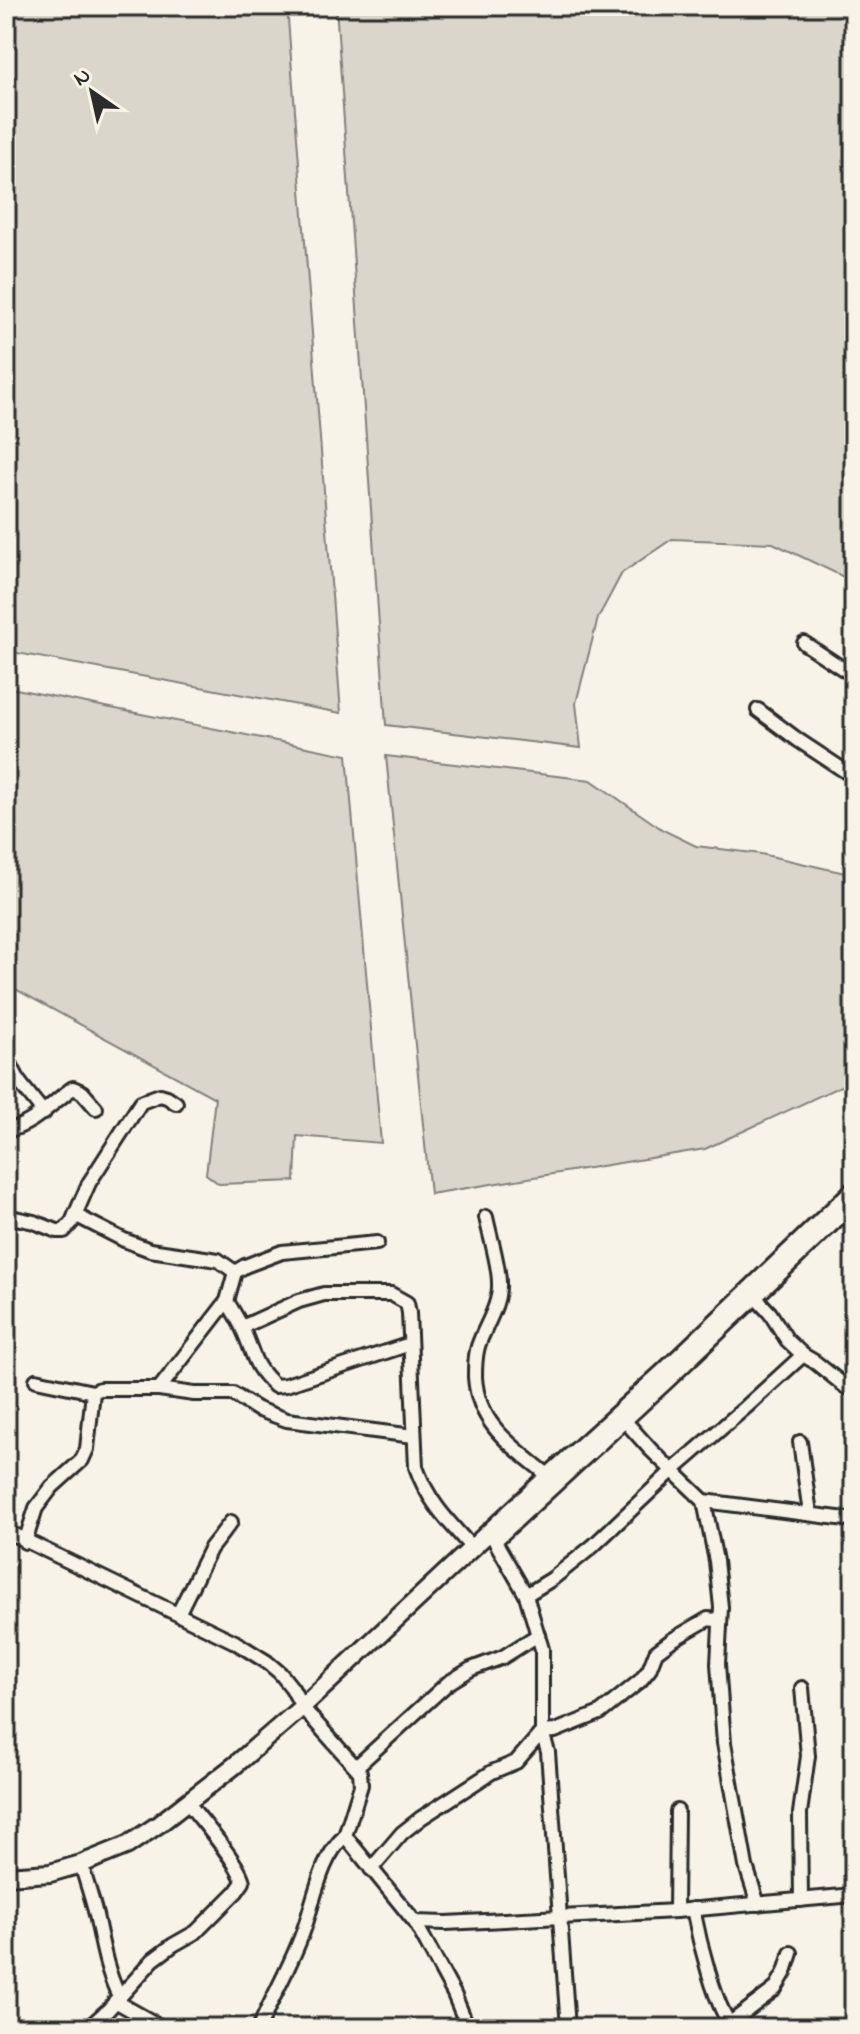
<svg xmlns="http://www.w3.org/2000/svg" width="860" height="2034" viewBox="0 0 860 2034" font-family="'Indie Flower',sans-serif">
  <rect width="100%" height="100%" fill="#f7f3e8"/>
  <filter id="ink" filterUnits="userSpaceOnUse"><feTurbulence type="fractalNoise" baseFrequency=".0125" numOctaves="2"/><feDisplacementMap in="SourceGraphic" scale="16" xChannelSelector="R" yChannelSelector="G"/><feConvolveMatrix kernelMatrix="1 2 1 2 8 2 1 2 1" color-interpolation-filters="sRGB"/></filter>
  <g filter="url(#ink)">
    <!-- green -->
    <g fill="#dad6cc" stroke="#82807c" stroke-width="2">
      <path d="M6,6H287L341,713L6,651Z"/>
      <path d="M336,6H854V582L773,543L672,539L622,573L598,618L576,703L581,748L386,725Z"/>
      <path d="M6,687L347,755L381,1143L297,1136L295,1181L219,1184L206,1174L215,1098L6,984Z"/>
      <path d="M386,756L591,780L663,830L696,846L761,854L854,875V1066L843,1085L705,1149L430,1194Z"/>
    </g>
    <g fill="none" stroke-linecap="round" stroke-linejoin="round">
      <!-- minor casing -->
      <g stroke="#2b2b2b" stroke-width="18">
        <g id="minor">
          <path d="M804,643L854,676"/>
          <path d="M758,710L798,740L854,777"/>
          <path d="M6,1056L20,1083L44,1113"/>
          <path d="M6,1131C35,1124 50,1104 73,1088L82,1092L96,1108"/>
          <path d="M75,1215L124,1240L150,1250L218,1260L235,1272"/>
          <path d="M6,1216L34,1222L57,1231H64L72,1222L89,1183L141,1102L160,1095L167,1097L176,1103"/>
          <path d="M486,1217C490,1237 499,1264 499,1283C500,1304 487,1323 480,1341C475,1352 475,1366 475,1377C478,1426 514,1447 549,1476"/>
          <path d="M756,1298L770,1313L787,1340L803,1355L815,1362L846,1387L854,1381"/>
          <path d="M227,1301C232,1310 239,1320 243,1330C255,1356 252,1365 275,1386L286,1385L410,1344"/>
          <path d="M242,1327L299,1301L324,1294H391L407,1303L409,1313L416,1467C428,1502 449,1522 473,1549"/>
          <path d="M36,1380L93,1392"/>
          <path d="M159,1389L227,1301L235,1272L245,1266L282,1252L377,1243"/>
          <path d="M625,1421L650,1449L704,1501L716,1561L721,1607L718,1664L724,1743L746,1866L758,1904"/>
          <path d="M800,1442L810,1513"/>
          <path d="M704,1501L854,1520"/>
          <path d="M6,1531L235,1642L267,1662L280,1673L292,1688L302,1707L360,1772L361,1785L345,1836L415,1922L446,1923L676,1911L854,1895"/>
          <path d="M25,1542L36,1508L52,1487L82,1460L87,1449L93,1392L100,1389H159L194,1394H233L257,1409L287,1420L414,1436"/>
          <path d="M526,1595L552,1579L593,1546L672,1471L746,1407L803,1355"/>
          <path d="M178,1614L210,1549L231,1522"/>
          <path d="M356,1767L448,1683L471,1669L503,1657L538,1635"/>
          <path d="M81,1864C86,1881 92,1898 96,1915C102,1943 106,1970 119,1996"/>
          <path d="M371,1869L402,1833L421,1818L492,1772L516,1762L542,1732L555,1731L600,1713L640,1681L649,1670L656,1652L672,1640L708,1619L716,1620L720,1624"/>
          <path d="M801,1900L800,1813L808,1756L802,1688"/>
          <path d="M693,1909C698,1935 716,2013 734,2028"/>
          <path d="M676,1911L677,1811"/>
          <path d="M415,1922L454,1994L468,2028"/>
          <path d="M115,2001L163,2028"/>
          <path d="M729,2024L775,1989L785,1972L791,1953"/>
          <path d="M88,2028L108,2010L153,1960L173,1945L196,1932L236,1892L243,1882C239,1863 201,1820 188,1803"/>
          <path d="M259,2028C273,1996 291,1965 303,1932C314,1903 320,1857 345,1836"/>
          <path d="M568,2028L548,1752L542,1732V1649L526,1595L495,1541L669,1380L854,1204"/>
        </g>
      </g>
      <!-- major casing -->
      <g stroke="#2b2b2b" stroke-width="22">
        <path id="major" d="M6,1876L50,1873L81,1864L128,1845L159,1824L234,1766L302,1707L549,1476L663,1373L854,1190"/>
      </g>
      <!-- minor -->
      <use href="#minor" stroke="#f7f3e8" stroke-width="12"/>
      <!-- major -->
      <use href="#major" stroke="#f7f3e8" stroke-width="16"/>
    </g>
  </g>
  <!-- margin -->
  <rect width="860" height="2034" fill="none" stroke="#f7f3e8" stroke-width="32"/>
  <rect x="16" y="16" width="828" height="2002" fill="none" stroke="#2b2b2b" stroke-width="3" filter="url(#ink)"/>
  <!-- north arrow -->
  <g transform="translate(92 92) rotate(326)" stroke="#f7f3e8" stroke-width="6" paint-order="stroke">
  <path d="M0-6L14 30L0 20L-14 30Z" fill="#2b2b2b"/>
  <text y="-12" font-size="22" font-weight="bold" text-anchor="middle" fill="#2b2b2b">N</text>
  </g>
</svg>
